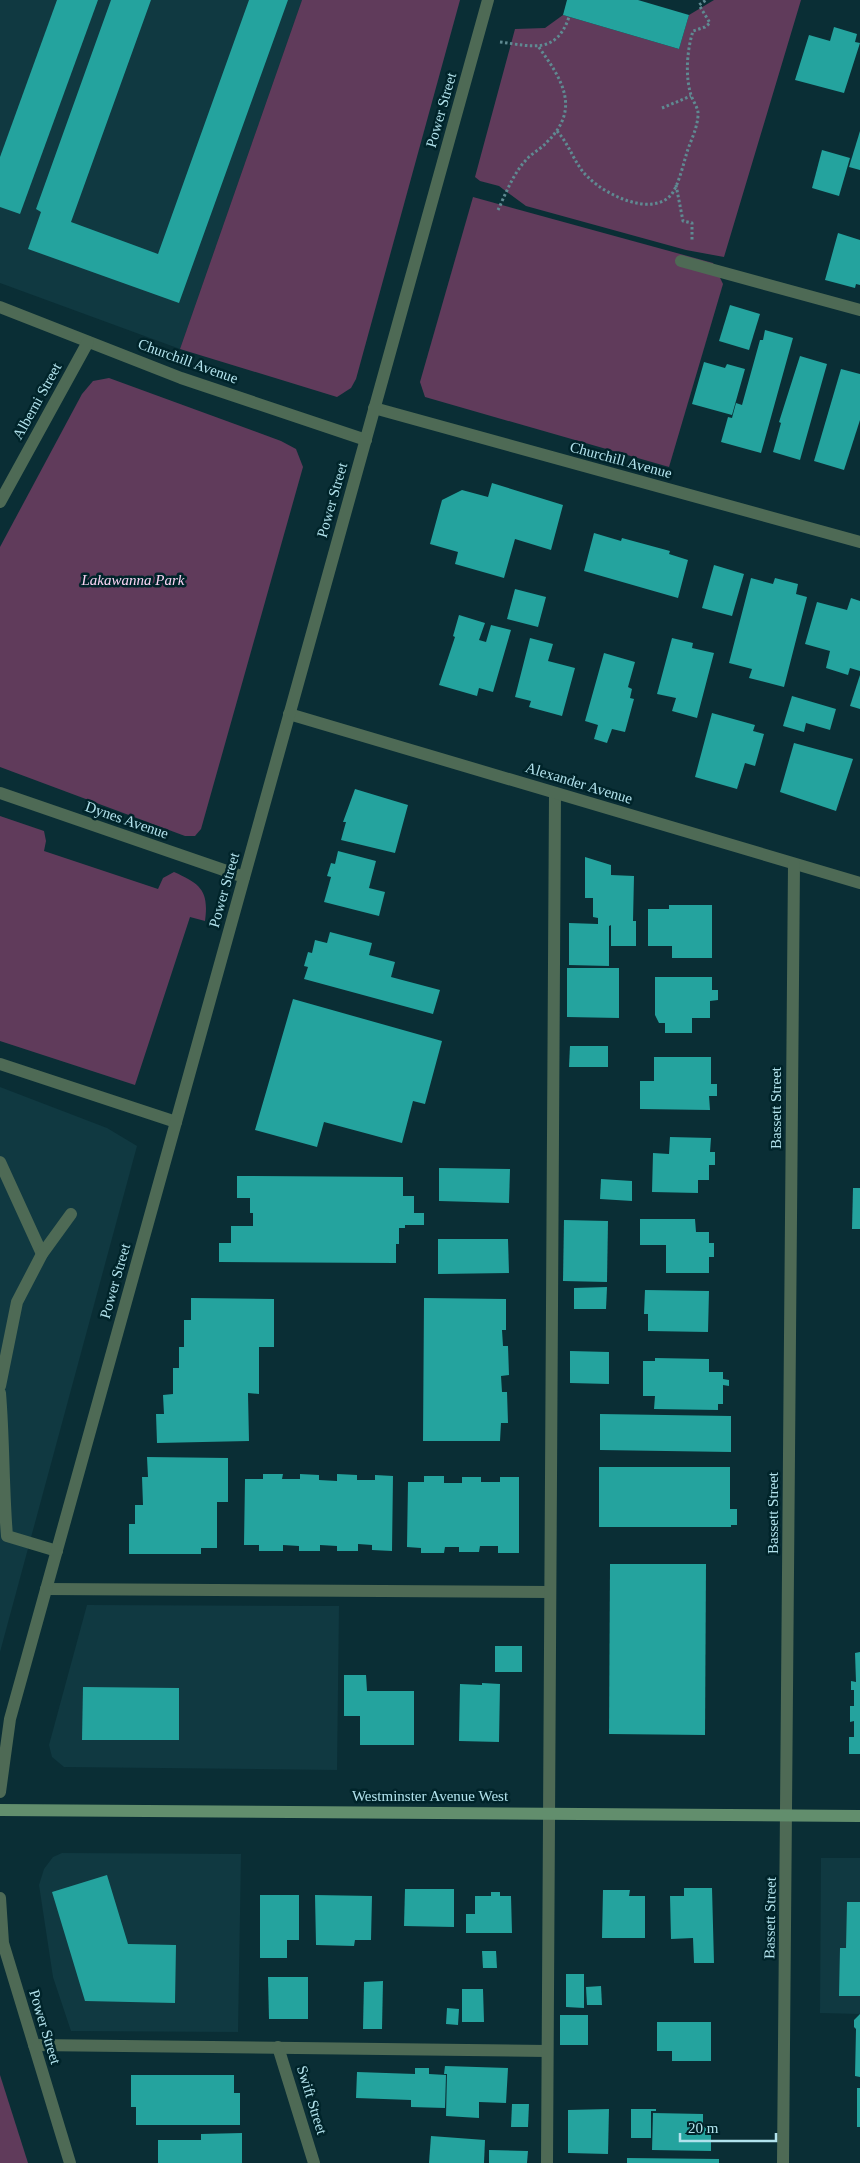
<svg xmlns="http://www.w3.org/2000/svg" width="860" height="2163" viewBox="0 0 860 2163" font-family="Georgia,serif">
  <rect width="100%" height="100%" fill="#0a2e35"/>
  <!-- built -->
  <g fill="#103941">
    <path d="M0,0H302L180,349L0,283Z"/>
    <path d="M0,1087L107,1128L137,1146L0,1652Z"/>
    <path d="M87,1605L339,1606L337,1770L64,1767L52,1757L49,1745Z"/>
    <path d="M62,1853L241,1854L238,2032L71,2031L53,1977L39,1885L44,1869L53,1857Z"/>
    <path d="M821,1858H860V2014L820,2013Z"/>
  </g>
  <!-- green -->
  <g fill="#603b5b">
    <path d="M302,0H460L356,379L351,388L337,397L180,349Z"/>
    <path d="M714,0H801L724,257L686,250L526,206L499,186L480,181L475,177L515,29L545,28L563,15L679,49L689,15Z"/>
    <path d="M473,197L713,263L723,284L669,467L425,397L420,382Z"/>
    <path d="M109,378L281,441L296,449L303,467L201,829L195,836H185L0,767V547L82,394L93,381Z"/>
    <path d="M0,816L44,831L46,841L44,851L158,889L163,878L174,872C201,884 209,891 205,921L190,917L135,1085L0,1041Z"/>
    <path d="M0,2075L28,2163H0Z"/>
  </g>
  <!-- building -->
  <g fill="#24a39e">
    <path d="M57,0H98L20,214L0,207V157Z"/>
    <path d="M111,0H151L71,222L158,254L249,0H288L179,303L28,249L41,212L36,209Z"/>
    <path d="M567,0H638L689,15L679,49L563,15Z"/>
    <path d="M834,27L857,34L855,42L860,43L844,93L795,80L809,35L830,41Z"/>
    <path d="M860,131V170L849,167Z"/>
    <path d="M822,150L850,158L839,196L812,188Z"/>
    <path d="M838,233L860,240V285L856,284L855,288L825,280Z"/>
    <path d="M730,305L760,314L749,350L719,341Z"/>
    <path d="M765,330L793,338L761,453L721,442L728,417L732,418L736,403L742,405L760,340H763Z"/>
    <path d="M800,356L827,364L800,460L773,452L781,423L779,422Z"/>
    <path d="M704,362L725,368L727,364L745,369L732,415L692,404Z"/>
    <path d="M841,369L860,374V420L844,470L814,461Z"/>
    <path d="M492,483L563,505L551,550L515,539L504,578L455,564L458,552L430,544L442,500L462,490L488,497Z"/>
    <path d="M594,533L621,541L622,538L670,551L669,554L688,560L678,598L584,571Z"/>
    <path d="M714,565L744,574L732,616L702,608Z"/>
    <path d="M751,578L773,584L775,578L798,584L796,594L807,597L784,687L749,678L752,669L729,663Z"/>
    <path d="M515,589L546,597L538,627L507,619Z"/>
    <path d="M851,598L860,601V671L850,668L848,675L826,668L830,651L805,644L817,602L847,610Z"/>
    <path d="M459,615L485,623L479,640L486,642L491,625L511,630L493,692L479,688L477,696L439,685L455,637L453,636Z"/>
    <path d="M530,638L553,644L548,661L575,668L562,716L529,707L531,701L515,697Z"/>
    <path d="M672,638L693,643L692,648L714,653L697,718L672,711L676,698L657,694Z"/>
    <path d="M604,653L635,662L628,687L632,689L630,698L634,699L625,732L612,729L607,743L594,739L598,725L585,721Z"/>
    <path d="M860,675V709L850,706Z"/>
    <path d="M792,696L836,709L830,730L806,723L804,732L783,726Z"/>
    <path d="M712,713L755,725L753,731L764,734L755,766L745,763L737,789L695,777Z"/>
    <path d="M794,743L853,759L836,811L780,792Z"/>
    <path d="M355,789L408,805L395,853L341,840L346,822H343Z"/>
    <path d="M338,851L376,861L369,888L385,892L379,916L324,902L331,877L327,876L331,863L335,864Z"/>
    <path d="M585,857L611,865V875L634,876L633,921H636V946H611V925L609,926V966L569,965V923L598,924V918L593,917V898H585Z"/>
    <path d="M669,905H712V958H672V946H648V909H669Z"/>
    <path d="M330,932L372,943L369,955L395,962L391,977L440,990L433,1014L304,979L308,967L304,966L308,952L312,953L315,940L327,943Z"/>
    <path d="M567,968H619V1018L567,1017Z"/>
    <path d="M655,977H712V990H718V1000L710,1001V1018H692V1033H665V1023H659L655,1015Z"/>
    <path d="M293,999L442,1041L425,1104L413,1101L402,1143L324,1122L317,1147L255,1130Z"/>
    <path d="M570,1046H608V1067H569Z"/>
    <path d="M654,1057H711V1084H717V1096H709L710,1110L640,1109V1081H654Z"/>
    <path d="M670,1137L711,1138L710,1152H715V1165H709V1180H698V1193L652,1192L653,1153L669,1154Z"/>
    <path d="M439,1168L510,1169L509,1203L439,1201Z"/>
    <path d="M237,1176L403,1177V1196H414V1213H424V1225H405V1228H399V1244H396V1263L219,1262V1243H231V1226H253V1213H250V1198H237Z"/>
    <path d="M601,1179L632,1181V1201L600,1199Z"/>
    <path d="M853,1188H860V1229H852Z"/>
    <path d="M640,1219H695L696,1232H709V1243H714V1257H709V1273H666V1245H640Z"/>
    <path d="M564,1220L608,1221L607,1282L563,1281Z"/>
    <path d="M438,1239H508L509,1273L438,1274Z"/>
    <path d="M607,1287L606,1309H574V1288Z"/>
    <path d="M645,1290L709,1291L708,1332L648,1331V1314H644Z"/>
    <path d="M191,1298L274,1299V1347H259V1394L248,1393L249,1441L157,1443L156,1414H164L163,1395L173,1394V1368H179V1347H184V1320H191Z"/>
    <path d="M424,1298L506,1299V1330H502L503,1346H508L509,1375L501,1376L502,1392H507L508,1423H501L500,1441H423Z"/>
    <path d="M570,1351L609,1352V1384L570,1383Z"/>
    <path d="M655,1358L709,1359V1372H723V1379L729,1380V1386L723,1385V1404H718V1410L654,1409L655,1396H643V1361H655Z"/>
    <path d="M600,1414L731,1416V1452L600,1450Z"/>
    <path d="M147,1457L228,1458V1502H217V1548H201V1554H129V1524H135V1505H143L142,1477H148Z"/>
    <path d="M599,1467H730V1509H737V1525H731V1527H599Z"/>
    <path d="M263,1474H283L282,1479H300V1474L319,1475V1480L337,1481V1474L357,1475V1480H375V1475L393,1476L392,1551L372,1550V1545L358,1544V1551H337V1546L320,1545V1551H299V1546L283,1545V1551H259V1545H244L245,1479H263Z"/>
    <path d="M424,1476H444V1483H462V1477H481V1482H500V1477H519V1553H498V1546H480L479,1552H459V1547H445L444,1553H421V1548L407,1547L408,1482H424Z"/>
    <path d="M610,1564H706L705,1735L609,1734Z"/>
    <rect x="495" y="1646" width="27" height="26"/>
    <path d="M860,1652V1754H849V1737H854V1721L850,1722V1706H854V1690H851V1681L856,1682L855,1653Z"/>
    <path d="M344,1675H366L367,1691H414V1745H360V1716H344Z"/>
    <path d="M482,1683L500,1684L499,1742L459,1741L460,1684L482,1685Z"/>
    <path d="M83,1687L179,1688V1740H82Z"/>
    <path d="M107,1875L128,1944L176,1945L175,2003L85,2001L52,1892Z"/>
    <path d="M684,1888H712L714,1963H694L693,1938L671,1939L670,1896H684Z"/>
    <path d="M405,1889H454V1927L404,1926Z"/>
    <path d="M603,1890H630L629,1896H645V1938H602Z"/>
    <path d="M491,1892H500V1896H511L512,1933H466V1914H475V1896H491Z"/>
    <path d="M260,1895H299V1940H287V1958H260Z"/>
    <path d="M315,1895L372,1896L371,1940H355L354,1946L316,1945Z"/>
    <path d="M847,1902H860V1996H839L840,1948H846Z"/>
    <path d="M482,1951H496L497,1968H483Z"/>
    <path d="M566,1974H584V2008L566,2007Z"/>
    <path d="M268,1977H308V2019H269Z"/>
    <path d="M383,1981L382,2029H363L364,1982Z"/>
    <path d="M601,1986L602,2005H587L586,1987Z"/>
    <path d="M462,1989H483L484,2022H462Z"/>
    <path d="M447,2008L459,2009L458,2025L446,2024Z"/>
    <path d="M860,2014V2077L855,2076L856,2029L854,2027V2020Z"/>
    <rect x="560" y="2015" width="28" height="30"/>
    <path d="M657,2022H711V2061H672V2051H657Z"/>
    <path d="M445,2066L508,2068L506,2103L479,2102V2118L446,2116L447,2074H444Z"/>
    <path d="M415,2068H429V2074L446,2075L445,2108L411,2107V2100L356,2098L357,2072L415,2074Z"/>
    <path d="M131,2075H234V2093H240V2125H136V2107H131Z"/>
    <rect x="857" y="2088" width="3" height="39"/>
    <path d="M512,2104H529L528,2127H511Z"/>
    <path d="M609,2109L608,2154L568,2153V2110Z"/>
    <path d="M631,2109H656V2111H651V2138H631Z"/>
    <path d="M653,2113L703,2114V2127H711V2151L652,2150Z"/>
    <path d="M242,2133V2163H158V2140H201V2134Z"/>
    <path d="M431,2136L485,2140L484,2163H429Z"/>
    <path d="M489,2150L528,2151L527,2163H489Z"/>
    <path d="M627,2158L719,2159V2163H627Z"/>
  </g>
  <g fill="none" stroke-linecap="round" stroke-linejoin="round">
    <!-- path -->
    <g stroke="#5f8a92" stroke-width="3" stroke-dasharray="2.5 2.5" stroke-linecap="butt">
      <path d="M500,42C532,46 556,55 569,17"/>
      <path d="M662,108L691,96"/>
      <path d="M557,131C570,145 575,166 589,178C606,195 651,217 671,195C679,185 684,161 688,149C692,138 697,128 698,116C699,108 693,102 691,95C685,76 687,50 693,31L705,27L710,23L699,5L706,0"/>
      <path d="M676,185L683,221L692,223V240"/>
      <path d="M498,210C506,193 513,174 526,160C532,153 541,149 547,142C582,108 561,78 538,46"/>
    </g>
    <!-- service -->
    <g stroke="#4e6a55" stroke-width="12">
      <path d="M681,261L860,310"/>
      <path d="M0,1064L176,1122"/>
      <path d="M0,1162L42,1254"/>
      <path d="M0,1386L17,1302L42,1254L71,1214"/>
      <path d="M0,1393C4,1441 3,1489 7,1536L57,1551"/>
      <path d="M46,1589L550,1592"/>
      <path d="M34,2045L547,2051"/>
      <path d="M547,2163L555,793"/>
    </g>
    <!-- minor -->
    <g stroke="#4e6a55" stroke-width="12">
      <path d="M0,307L181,378L366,440"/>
      <path d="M374,408L860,542"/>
      <path d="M0,502L88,342"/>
      <path d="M289,714L860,883"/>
      <path d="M0,793L244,877"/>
      <path d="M278,2047L314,2163"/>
      <path d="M783,2163L794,864"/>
    </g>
    <!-- tertiary -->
    <g stroke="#4e6a55" stroke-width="12">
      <path d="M0,1792L10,1719L488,0"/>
      <path d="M0,1898L3,1943L70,2163"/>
    </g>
    <!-- secondary -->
    <path stroke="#628e6d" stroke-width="12" d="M0,1810L860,1816"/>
  </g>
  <g text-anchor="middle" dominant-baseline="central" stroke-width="5" stroke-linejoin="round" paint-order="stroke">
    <!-- street labels -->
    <g font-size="15" fill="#b2e3ed" stroke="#00242a">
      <text transform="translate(441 110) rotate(-74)">Power Street</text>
      <text transform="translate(188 361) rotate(20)">Churchill Avenue</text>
      <text transform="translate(37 401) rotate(-61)">Alberni Street</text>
      <text transform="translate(621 460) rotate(15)">Churchill Avenue</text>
      <text transform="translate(332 500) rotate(-74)">Power Street</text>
      <text transform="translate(579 783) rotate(17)">Alexander Avenue</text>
      <text transform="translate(127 820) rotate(19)">Dynes Avenue</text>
      <text transform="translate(224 890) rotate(-74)">Power Street</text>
      <text transform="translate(776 1108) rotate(-90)">Bassett Street</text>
      <text transform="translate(115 1281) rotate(-74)">Power Street</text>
      <text transform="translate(773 1513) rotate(-90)">Bassett Street</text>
      <text x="430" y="1796">Westminster Avenue West</text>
      <text transform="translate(770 1918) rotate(-89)">Bassett Street</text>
      <text transform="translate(45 2027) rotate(73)">Power Street</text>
      <text transform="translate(312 2100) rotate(73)">Swift Street</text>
    </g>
    <!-- park labels -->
    <g font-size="15" font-style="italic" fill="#f9d4f3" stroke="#00242a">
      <text x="133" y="580">Lakawanna Park</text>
    </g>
  </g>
  <!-- scale -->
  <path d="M680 2133v8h96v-8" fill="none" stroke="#b2e3ed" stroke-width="2.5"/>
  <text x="688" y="2133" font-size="15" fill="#b2e3ed" stroke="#00242a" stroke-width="4" paint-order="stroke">20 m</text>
</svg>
